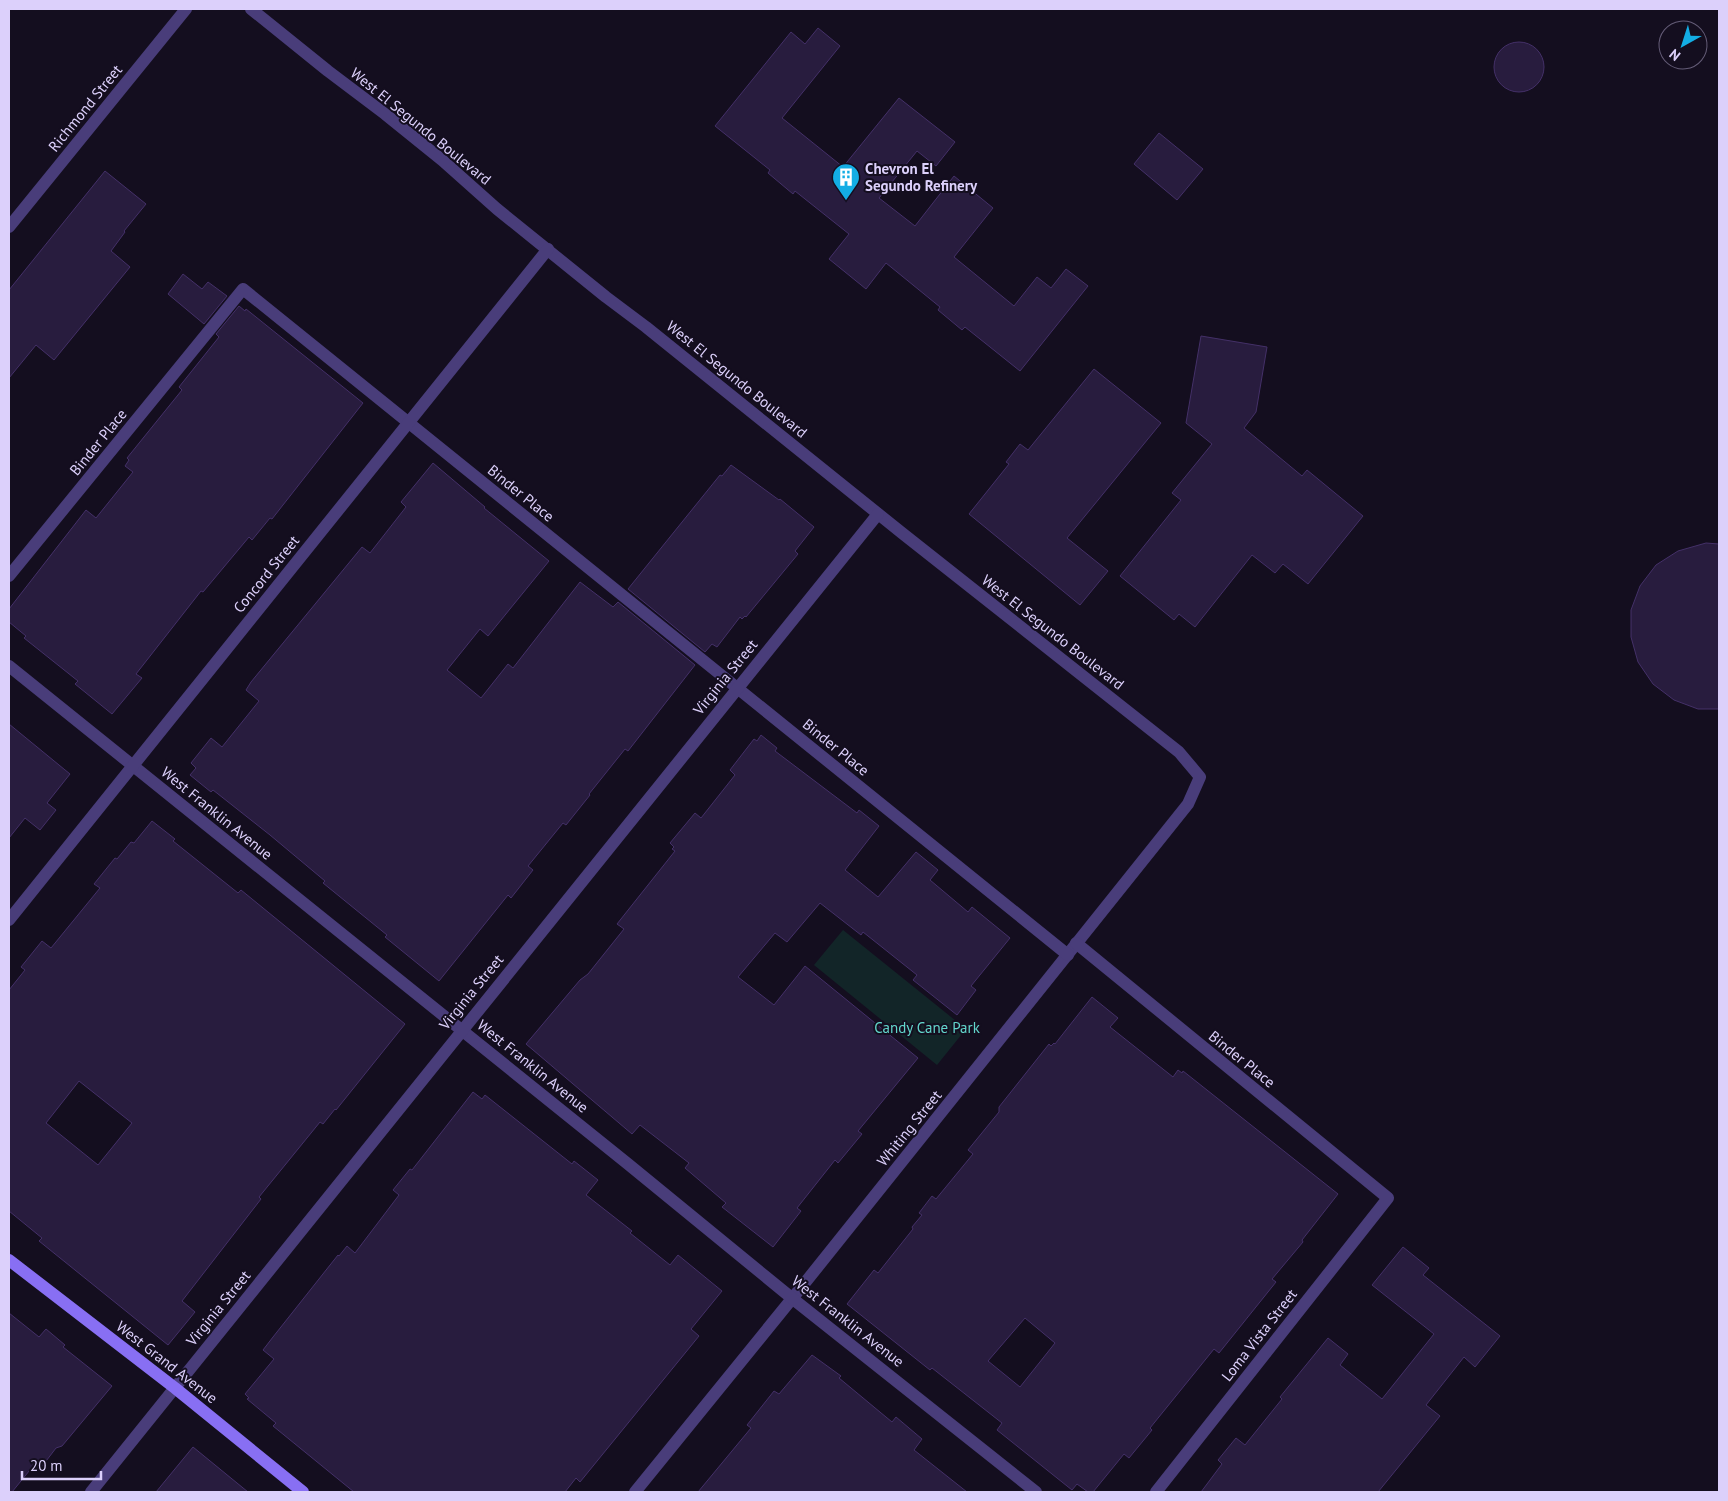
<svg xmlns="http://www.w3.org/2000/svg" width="1728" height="1501" viewBox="0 0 1728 1501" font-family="'PT Sans',sans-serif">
  <rect width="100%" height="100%" fill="#140e1f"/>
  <!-- green -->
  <path fill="#122528" d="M843,930L966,1029L937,1065L814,965Z"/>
  <!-- building -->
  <g fill="#281c3e" stroke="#443068" fill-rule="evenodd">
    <path d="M818,28L840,46L782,118L843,167L899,98L955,142L936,166L917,151L879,198L915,226L954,176L993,208L954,257L1014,306L1037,277L1051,288L1066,269L1088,286L1020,371L965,327L962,330L938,310L940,307L886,263L866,289L829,259L849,234L795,191L793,194L768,173L770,170L715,126L791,32L805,44Z"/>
    <circle cx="1519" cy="67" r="25"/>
    <path d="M1159,133L1203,169L1177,200L1134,164Z"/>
    <path d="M105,171L146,204L124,231L125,232L111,251L130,267L54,360L36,345L9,378V290Z"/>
    <path d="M183,274L202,289L208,282L227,296L204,324L168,294Z"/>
    <path d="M239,306L245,311L246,309L363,403L272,519L270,518L252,540L249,537L203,592L201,591L136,674L142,678L112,714L75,684L78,681L24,638L26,636L9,622V609L86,510L96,518L133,472L125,466L129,460L127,458L182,390L179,387L219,337L216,334Z"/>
    <path d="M1201,336L1267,347L1256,412L1244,428L1302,476L1307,470L1363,516L1308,584L1283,564L1275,573L1252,555L1195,627L1179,614L1174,620L1120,576L1181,500L1172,493L1212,444L1186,423Z"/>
    <path d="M1094,369L1161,423L1067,538L1108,571L1080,605L969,514L1009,464L1006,462L1020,444L1028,450Z"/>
    <path d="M433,463L485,507L484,508L549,561L488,636L480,629L447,670L481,698L508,664L513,668L580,582L613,607L618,602L695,665L628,751L625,749L589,794L590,795L566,825L563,823L528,866L533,870L511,898L508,895L439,981L385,937L387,935L323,883L325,881L270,835L213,790L211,792L190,775L196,768L191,763L211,738L222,747L259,701L246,690L251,682L362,547L370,553L406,507L401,502Z"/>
    <path d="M731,465L779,500L780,499L814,527L795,551L798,554L746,617L745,616L742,619L740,617L717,647L712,644L705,652L628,589L720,475L722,476Z"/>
    <path d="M1706,543L1719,544V709H1698L1674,700L1653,684L1638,662L1631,637V610L1640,586L1656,565L1678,551Z"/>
    <path d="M9,724L70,774L47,803L56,810L40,830L25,818L9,838Z"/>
    <path d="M761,735L777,748L775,751L857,813L859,810L879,826L845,870L878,897L916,852L938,870L930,880L968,912L972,907L1010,938L971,986L976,990L957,1015L913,980L917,975L863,932L861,935L820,903L787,942L775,933L738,977L774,1005L805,966L918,1058L858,1131L862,1134L838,1163L835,1160L797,1208L801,1211L773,1247L722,1207L726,1203L685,1168L689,1163L640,1125L632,1134L526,1044L580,980L588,974L624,929L617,924L675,851L672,849L674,847L670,843L695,813L701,818L735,775L730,770L754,739L757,741Z"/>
    <path d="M152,821L175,839L173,841L238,893L241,890L405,1024L336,1110L335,1109L323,1124L320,1122L259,1197L261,1199L182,1301L195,1312L168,1345L39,1241L42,1238L9,1211V990L25,970L21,967L42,941L51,948L100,888L94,884L115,858L117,859L131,842L134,843ZM79,1081L132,1123L98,1165L46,1123Z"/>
    <path d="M1092,997L1118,1018L1110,1027L1173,1077L1178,1070L1182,1073L1183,1071L1338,1194L1302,1240L1303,1242L1272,1279L1276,1282L1219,1353L1214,1349L1150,1428L1152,1430L1129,1458L1124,1454L1093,1492H1088L1077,1484L1072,1490L997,1430L1002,1423L932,1368L930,1370L847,1304L874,1270L878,1273L913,1229L912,1227L922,1215L919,1213L932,1196L936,1199L973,1154L968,1150L999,1112V1107L1049,1044L1051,1046L1054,1043L1055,1044ZM1025,1318L1055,1343L1020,1387L988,1361Z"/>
    <path d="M473,1092L482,1099L485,1095L572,1164L574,1161L598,1180L586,1195L632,1231L630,1233L670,1265L678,1255L722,1291L691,1329L699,1336L580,1482L576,1478L565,1492H354L273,1426L276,1423L247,1399L249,1398L245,1394L274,1359L263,1350L273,1337L338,1255L339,1256L347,1246L355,1253L399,1195L393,1190L410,1169L412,1170Z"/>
    <path d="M1403,1247L1429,1268L1423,1275L1500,1336L1475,1367L1464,1357L1426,1405L1440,1416L1378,1492H1201L1222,1464L1218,1460L1236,1438L1245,1445L1282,1399L1280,1397L1328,1338L1348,1354L1340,1365L1382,1399L1434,1334L1372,1285Z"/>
    <path d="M9,1313L39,1337L46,1329L65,1345L63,1347L112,1386L62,1446L56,1448L40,1469L34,1465L12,1492H9Z"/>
    <path d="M812,1355L841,1376L839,1378L892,1422L896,1417L922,1439L914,1450L967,1492H698L751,1428L747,1425L774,1391L779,1394Z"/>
    <path d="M193,1447L248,1492H156Z"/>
  </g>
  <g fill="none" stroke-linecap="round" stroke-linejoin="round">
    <!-- minor -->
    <g stroke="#493d7a" stroke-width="12">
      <path d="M251,9L328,71L385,114L442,160L497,209L606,297L646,327L902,533L1179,752L1200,777L1188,804L808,1279L635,1492"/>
      <path d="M9,227L186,9"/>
      <path d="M9,576L243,289L1068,955"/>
      <path d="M9,666L628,1164L793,1299L1036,1492"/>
      <path d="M9,920L548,249"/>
      <path d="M1076,943L1388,1198L1156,1492"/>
    </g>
    <!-- tertiary -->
    <path stroke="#493d7a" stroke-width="12" d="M91,1492L878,514"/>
    <!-- secondary -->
    <path stroke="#886ff3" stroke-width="12" d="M9,1260L175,1388L303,1492"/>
  </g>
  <!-- icons -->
  <defs>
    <g id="building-pin" transform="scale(1.4375)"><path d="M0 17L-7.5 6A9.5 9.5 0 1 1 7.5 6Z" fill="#13ade4" stroke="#140e1f"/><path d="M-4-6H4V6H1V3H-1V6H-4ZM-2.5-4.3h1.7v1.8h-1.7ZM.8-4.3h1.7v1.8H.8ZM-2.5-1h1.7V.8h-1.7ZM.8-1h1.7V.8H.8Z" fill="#fff"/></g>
  </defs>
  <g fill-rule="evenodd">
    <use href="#building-pin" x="846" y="177"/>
  </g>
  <g text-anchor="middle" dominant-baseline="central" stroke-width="4" stroke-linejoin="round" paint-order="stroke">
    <!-- street labels -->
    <g font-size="15" fill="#dcd0fb" stroke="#140e1f">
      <text transform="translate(85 108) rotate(-51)">Richmond Street</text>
      <text transform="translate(421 126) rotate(39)">West El Segundo Boulevard</text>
      <text transform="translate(737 379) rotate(39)">West El Segundo Boulevard</text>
      <text transform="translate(98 442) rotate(-51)">Binder Place</text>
      <text transform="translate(521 493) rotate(39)">Binder Place</text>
      <text transform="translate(266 574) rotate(-51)">Concord Street</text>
      <text transform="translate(1053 632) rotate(38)">West El Segundo Boulevard</text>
      <text transform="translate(725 677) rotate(-51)">Virginia Street</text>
      <text transform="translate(836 747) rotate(39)">Binder Place</text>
      <text transform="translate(217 813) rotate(39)">West Franklin Avenue</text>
      <text transform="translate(471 992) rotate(-51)">Virginia Street</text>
      <text transform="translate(1242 1059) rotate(39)">Binder Place</text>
      <text transform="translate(533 1066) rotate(39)">West Franklin Avenue</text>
      <text transform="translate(909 1128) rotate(-51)">Whiting Street</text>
      <text transform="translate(218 1308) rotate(-51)">Virginia Street</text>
      <text transform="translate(848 1321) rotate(38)">West Franklin Avenue</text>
      <text transform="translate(1259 1335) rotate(-52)">Loma Vista Street</text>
      <text transform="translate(167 1362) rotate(38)">West Grand Avenue</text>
    </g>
    <!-- poi labels -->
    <g font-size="15" font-weight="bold" fill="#dcd0fb" stroke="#140e1f" text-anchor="start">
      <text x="865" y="168">Chevron El<tspan x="865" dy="17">Segundo Refinery</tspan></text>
    </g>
    <!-- park labels -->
    <g font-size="15" fill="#62d5cb" stroke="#140e1f">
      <text x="927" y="1027">Candy Cane Park</text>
    </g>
  </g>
  <!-- border -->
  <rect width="1728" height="1501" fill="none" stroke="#dcd0fb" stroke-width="20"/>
  <!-- north arrow -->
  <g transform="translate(1683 45) rotate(219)"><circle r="24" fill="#140e1f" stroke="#645c77"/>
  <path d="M0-4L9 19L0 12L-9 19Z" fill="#13ade4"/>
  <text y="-8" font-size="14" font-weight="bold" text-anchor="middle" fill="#dcd0fb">N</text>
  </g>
  <!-- scale -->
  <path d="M22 1471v8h79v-8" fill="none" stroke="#dcd0fb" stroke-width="2.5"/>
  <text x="30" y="1471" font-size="15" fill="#dcd0fb" stroke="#140e1f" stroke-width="4" paint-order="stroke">20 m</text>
</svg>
